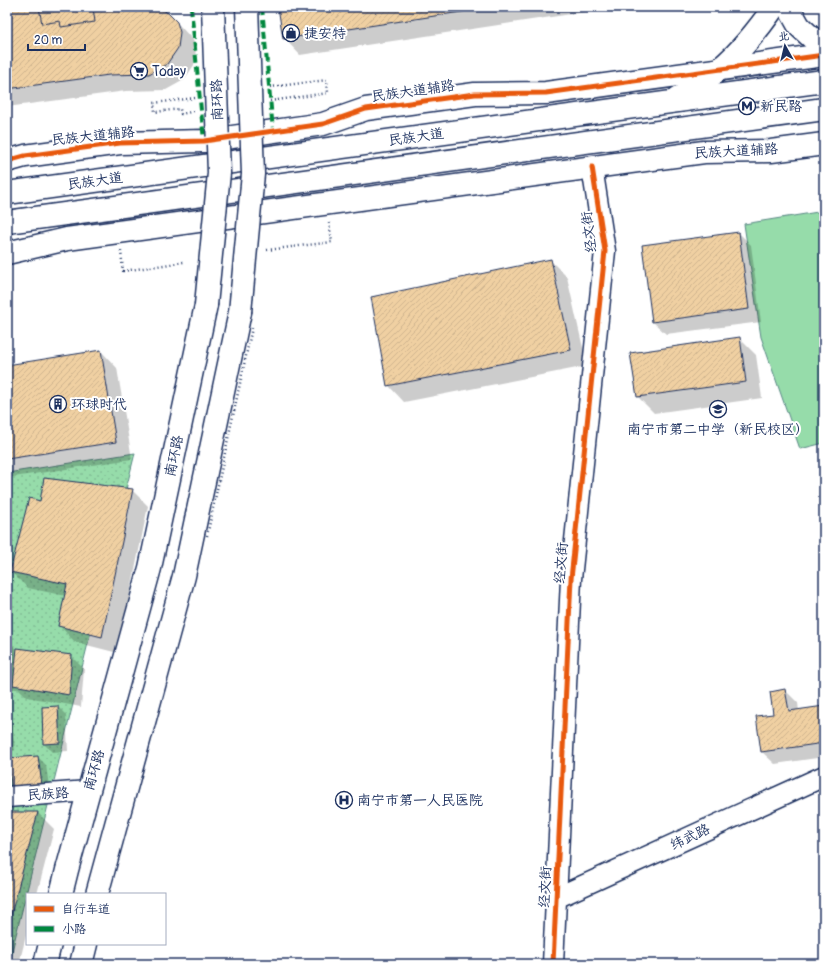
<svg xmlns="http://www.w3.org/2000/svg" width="831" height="971" viewBox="0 0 831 971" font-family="Pangolin,'LXGW WenKai TC',sans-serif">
  <defs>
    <pattern id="green-dots" width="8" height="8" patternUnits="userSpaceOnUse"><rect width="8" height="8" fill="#96dcaa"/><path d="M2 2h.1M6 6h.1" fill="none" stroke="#81bd95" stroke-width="1.8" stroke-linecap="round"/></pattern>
    <pattern id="building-hatch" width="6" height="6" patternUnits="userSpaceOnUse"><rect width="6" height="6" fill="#f0d0a2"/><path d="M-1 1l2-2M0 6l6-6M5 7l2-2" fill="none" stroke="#cdb38e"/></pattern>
  </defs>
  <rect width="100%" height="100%" fill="#fff"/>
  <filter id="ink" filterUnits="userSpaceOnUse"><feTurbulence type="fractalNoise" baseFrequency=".025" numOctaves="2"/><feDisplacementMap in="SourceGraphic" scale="8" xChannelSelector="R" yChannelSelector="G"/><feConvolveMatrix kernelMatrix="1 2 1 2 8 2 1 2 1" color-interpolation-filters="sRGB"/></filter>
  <g filter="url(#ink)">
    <!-- green -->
    <path fill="url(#green-dots)" stroke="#588684" d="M135,453L13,947L10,964H7V473Z"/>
    <!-- pitch -->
    <path fill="#96dcaa" stroke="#588684" d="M824,211V443L800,449L761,337L744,224Z"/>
    <!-- shadow -->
    <g fill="#0003">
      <path d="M7,7H156L168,13L193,40L196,49L194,65L184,80L166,90L126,91L7,107Z"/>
      <path d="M279,7H618L300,55L284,38Z"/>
      <path d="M739,233L751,245L761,322L666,334L653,322Z"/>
      <path d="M551,261L567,277L587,366L404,402L388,385Z"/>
      <path d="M739,338L756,355L762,398L654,413L638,397Z"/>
      <path d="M101,351L117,368L132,459L7,478V366Z"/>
      <path d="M132,490L148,506L118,653L75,642L59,625L66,596L28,588L11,572L41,502Z"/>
      <path d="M7,607L11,636H7Z"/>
      <path d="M7,640L16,649V657L71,656L84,669L81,707L27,697L19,689H7Z"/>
      <path d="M785,690L798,703L799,711L824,707V757L775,764L762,752L774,715Z"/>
      <path d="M58,707L66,715L68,751L52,752L44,744Z"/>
      <path d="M7,712L11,716L15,750L7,751Z"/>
      <path d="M38,757L46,765L51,800L7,802V758L8,759Z"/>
      <path d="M7,813H38L54,829L37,894H27V932L19,964H7Z"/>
    </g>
    <!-- building -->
    <g fill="url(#building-hatch)" stroke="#1b2f5e">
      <path d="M7,7H158L168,13L177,22L180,32L178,48L167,64L149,74L109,75L7,89Z"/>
      <path d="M39,7H99L93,8L95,22L61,27L60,21L42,24Z"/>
      <path d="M278,7H494L283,39Z"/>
      <path d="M739,232L749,309L652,322L642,245Z"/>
      <path d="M551,259L571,350L387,386L371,297Z"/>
      <path d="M740,337L746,382L637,397L630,353Z"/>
      <path d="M101,350L116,442L7,459V365Z"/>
      <path d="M44,478L133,489L102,637L58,626L67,584L10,572L29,498L40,501Z"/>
      <path d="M7,639H8L10,681H7Z"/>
      <path d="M17,648L72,655L69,695L13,685Z"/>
      <path d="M785,689L789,711L824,706V743L761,752L756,716L773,714L770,692Z"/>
      <path d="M58,706L60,743L43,744L42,707Z"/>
      <path d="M38,756L43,792L12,793L8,758Z"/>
      <path d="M7,812H38L7,930Z"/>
    </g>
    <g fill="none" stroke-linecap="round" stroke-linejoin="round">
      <!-- street casing -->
      <g stroke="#1b2f5e" stroke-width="23">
        <g id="street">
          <path d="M7,797L88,791"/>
          <path d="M556,898L824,776"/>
          <path d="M553,964L571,579L605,251L592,167"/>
        </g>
      </g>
      <!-- secondary casing -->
      <g stroke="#1b2f5e" stroke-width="25">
        <g id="secondary">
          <path d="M7,161L25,156L120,143L204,141L323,124L366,109L475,94L546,93L824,55"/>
          <path d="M7,253L67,239L704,152L771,151L824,144"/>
          <path d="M61,894L67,870L150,568L206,305"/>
          <path d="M97,894L184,576L240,312"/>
          <path d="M45,964L50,944"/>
          <path d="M81,964L86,944"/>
        </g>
      </g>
      <!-- highway casing -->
      <g stroke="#1b2f5e" stroke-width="25">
        <g id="highway">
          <path d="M790,7V10L799,26L812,38L824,44"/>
          <path d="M677,99C692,89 707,80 721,68C742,50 758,30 774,7"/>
          <path d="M7,193L824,81"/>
          <path d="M7,222L824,109"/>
        </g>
      </g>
      <!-- path -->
      <g stroke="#1b2f5e" stroke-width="2.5" stroke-dasharray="1 3" stroke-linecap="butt">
        <path d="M270,87L327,80L328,93L270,101"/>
        <path d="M195,98L154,103L155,112L180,109L181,114L196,111"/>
        <path d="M267,250L332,242L329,223"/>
        <path d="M121,251L123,271L184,262"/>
      </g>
      <!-- street -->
      <use href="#street" stroke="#fff" stroke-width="20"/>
      <!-- secondary -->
      <use href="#secondary" stroke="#fff" stroke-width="22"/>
      <!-- highway -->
      <use href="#highway" stroke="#fff" stroke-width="22"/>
      <!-- secondary-bridge casing -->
      <g stroke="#1b2f5e" stroke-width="25" stroke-linecap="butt">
        <g id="secondary-bridge">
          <path d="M206,305L219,173L213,7"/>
          <path d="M240,312L253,174L247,7"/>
        </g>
      </g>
      <!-- path-bridge -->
      <path stroke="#1b2f5e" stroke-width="2.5" stroke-dasharray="1 3" stroke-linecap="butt" d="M207,536L252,328"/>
      <!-- secondary-bridge -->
      <use href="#secondary-bridge" stroke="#fff" stroke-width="22"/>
      <!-- quiet -->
      <g stroke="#00873e" stroke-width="4" stroke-dasharray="8 4" stroke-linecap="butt">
        <path d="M191,7L204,141"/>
        <path d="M262,7L273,131"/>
      </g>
      <!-- cycleway casing -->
      <g stroke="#fff" stroke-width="8">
        <g id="cycleway">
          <path d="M7,161L25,156L120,143L204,141L323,124L366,109L475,94L546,93L824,55"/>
          <path d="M553,964L571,579L605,251L592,167"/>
        </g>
      </g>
      <!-- cycleway -->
      <use href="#cycleway" stroke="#e8590c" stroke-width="5"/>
    </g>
  </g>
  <!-- icons -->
  <defs>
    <g id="shop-ring" transform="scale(0.9)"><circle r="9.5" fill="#fff" stroke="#1b2f5e" stroke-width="1.5"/><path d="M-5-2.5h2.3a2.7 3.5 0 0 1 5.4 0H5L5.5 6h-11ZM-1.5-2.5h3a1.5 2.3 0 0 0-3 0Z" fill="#1b2f5e"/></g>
    <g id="supermarket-ring" transform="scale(0.9)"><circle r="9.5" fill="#fff" stroke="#1b2f5e" stroke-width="1.5"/><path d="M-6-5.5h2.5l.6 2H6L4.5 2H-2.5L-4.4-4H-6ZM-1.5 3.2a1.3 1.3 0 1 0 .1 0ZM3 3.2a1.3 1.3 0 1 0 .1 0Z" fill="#1b2f5e"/></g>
    <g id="metro-ring" transform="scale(0.9)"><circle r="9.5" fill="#fff" stroke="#1b2f5e" stroke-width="1.5"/><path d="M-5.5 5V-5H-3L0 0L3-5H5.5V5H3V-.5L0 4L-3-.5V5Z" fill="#1b2f5e"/></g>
    <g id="building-ring" transform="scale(0.9)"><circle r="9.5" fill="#fff" stroke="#1b2f5e" stroke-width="1.5"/><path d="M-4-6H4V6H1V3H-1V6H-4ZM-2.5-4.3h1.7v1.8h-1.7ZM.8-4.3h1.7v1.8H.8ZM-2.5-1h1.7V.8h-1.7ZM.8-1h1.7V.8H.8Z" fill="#1b2f5e"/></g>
    <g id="school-ring" transform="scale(0.9)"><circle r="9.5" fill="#fff" stroke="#1b2f5e" stroke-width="1.5"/><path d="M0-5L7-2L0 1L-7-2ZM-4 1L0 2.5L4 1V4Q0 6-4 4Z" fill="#1b2f5e"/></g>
    <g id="hospital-ring" transform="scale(0.9)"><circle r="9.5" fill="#fff" stroke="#1b2f5e" stroke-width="1.5"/><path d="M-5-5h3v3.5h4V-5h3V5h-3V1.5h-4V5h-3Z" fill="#1b2f5e"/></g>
  </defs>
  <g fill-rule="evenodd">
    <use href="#shop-ring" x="291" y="33"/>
    <use href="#supermarket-ring" x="139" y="71"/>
    <use href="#metro-ring" x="747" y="106"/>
    <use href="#building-ring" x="58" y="404"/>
    <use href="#school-ring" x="718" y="409"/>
    <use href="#hospital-ring" x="344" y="800"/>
  </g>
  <g text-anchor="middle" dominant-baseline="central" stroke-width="4" stroke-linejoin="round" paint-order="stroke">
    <!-- poi labels -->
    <g font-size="14" fill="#1b2f5e" stroke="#fff" text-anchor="start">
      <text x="304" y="33">捷安特</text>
      <text x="152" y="71">Today</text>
      <text x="760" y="106">新民路</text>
      <text x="71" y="404">环球时代</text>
      <text x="718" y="429" text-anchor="middle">南宁市第二中学（新民校区）</text>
      <text x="357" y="800">南宁市第一人民医院</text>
    </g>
    <!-- street labels -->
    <g font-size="14" fill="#1b2f5e" stroke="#fff">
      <text transform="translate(413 91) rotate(-8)">民族大道辅路</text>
      <text transform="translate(217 100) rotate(-92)">南环路</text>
      <text transform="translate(93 136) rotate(-6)">民族大道辅路</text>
      <text transform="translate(416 137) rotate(-8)">民族大道</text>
      <text transform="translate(736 151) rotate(-3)">民族大道辅路</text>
      <text transform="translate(95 181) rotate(-8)">民族大道</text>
      <text transform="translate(589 232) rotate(-97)">经文街</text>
      <text transform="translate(174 456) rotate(-78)">南环路</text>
      <text transform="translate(561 563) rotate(-85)">经文街</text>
      <text transform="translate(94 770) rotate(-74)">南环路</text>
      <text transform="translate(48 794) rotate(-4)">民族路</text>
      <text transform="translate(690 837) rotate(-25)">纬武路</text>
      <text transform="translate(545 887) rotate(-87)">经文街</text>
    </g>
  </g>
  <!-- margin -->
  <rect width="831" height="971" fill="none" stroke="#fff" stroke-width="24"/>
  <rect x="12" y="12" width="807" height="947" fill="none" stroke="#1b2f5e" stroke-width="1.5" filter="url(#ink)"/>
  <!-- legend -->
  <rect x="26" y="893" width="140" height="52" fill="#ffffff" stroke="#a4acbf"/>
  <rect x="34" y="906" width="20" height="6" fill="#e8590c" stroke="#a4acbf"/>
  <text x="62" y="913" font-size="12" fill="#1b2f5e">自行车道</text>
  <rect x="34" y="926" width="20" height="6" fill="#00873e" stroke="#a4acbf"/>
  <text x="62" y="933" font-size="12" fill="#1b2f5e">小路</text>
  <!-- north arrow -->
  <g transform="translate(785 46) rotate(352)" stroke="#ffffff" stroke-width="3" paint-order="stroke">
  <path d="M0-3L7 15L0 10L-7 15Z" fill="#1b2f5e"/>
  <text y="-6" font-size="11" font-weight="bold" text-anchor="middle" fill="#1b2f5e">北</text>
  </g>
  <!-- scale -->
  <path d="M28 44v6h57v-6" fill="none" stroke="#1b2f5e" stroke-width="2"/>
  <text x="34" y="44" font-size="12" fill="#1b2f5e" stroke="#ffffff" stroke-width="3" paint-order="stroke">20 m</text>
</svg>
